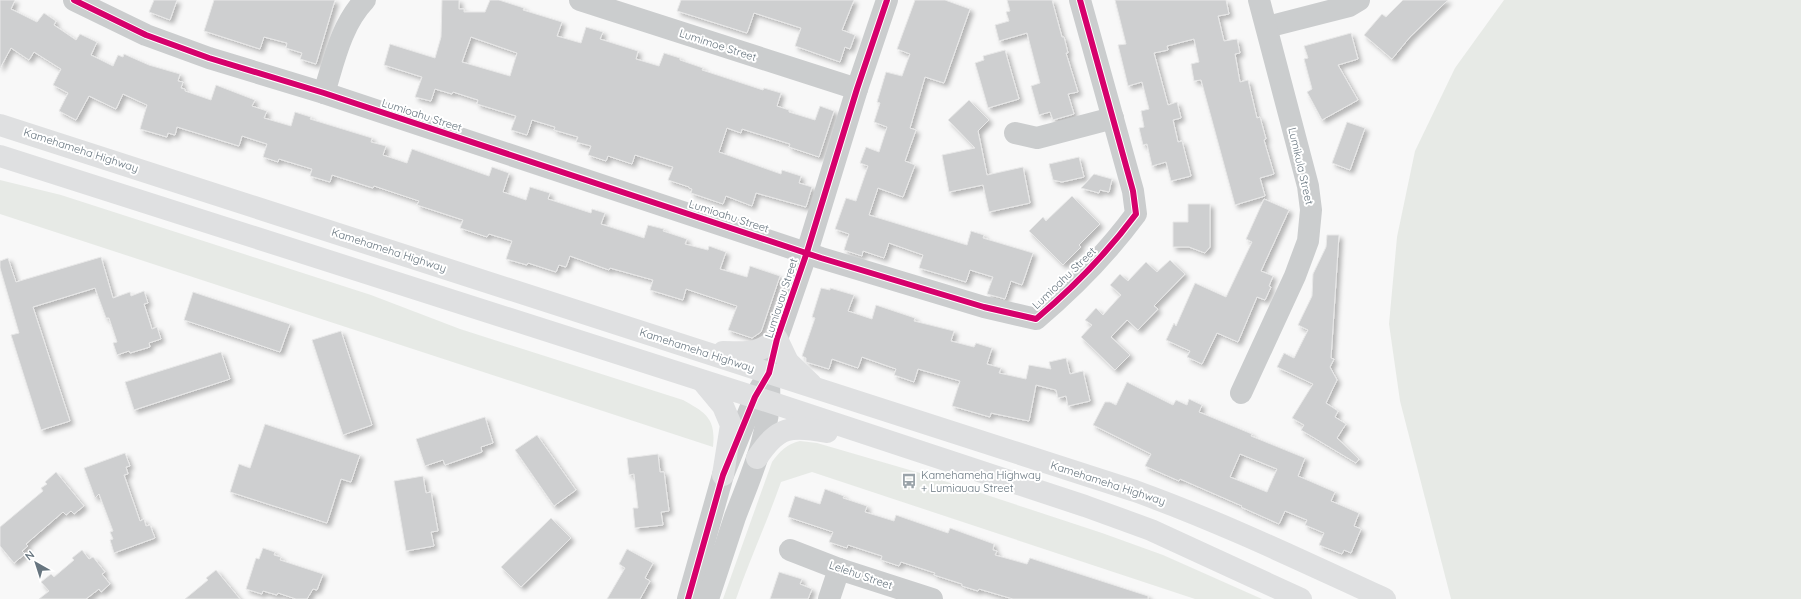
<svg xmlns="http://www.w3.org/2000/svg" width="1801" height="599" viewBox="0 0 1801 599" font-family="Quicksand,sans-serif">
  <defs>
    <filter id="shadow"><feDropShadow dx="3.5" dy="3.5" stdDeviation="2" flood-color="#0004"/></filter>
  </defs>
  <rect width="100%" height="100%" fill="#f8f8f8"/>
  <!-- green -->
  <g fill="#e7eae6">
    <path d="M1504,0H1801V599H1451L1400,401L1389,324L1397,237L1415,151L1455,68Z"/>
    <path d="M0,180L61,195L371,295L460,329L683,400C706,413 716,418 713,447L0,214Z"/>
    <path d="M800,441L817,443L920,473L1102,533L1163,555L1262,599H1195L812,472L781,482C767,522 750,559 736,599H723L772,462C780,451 787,444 800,441Z"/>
  </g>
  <!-- building -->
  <g fill="#cecfd0" stroke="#e8e8e8" fill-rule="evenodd" filter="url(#shadow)">
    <path d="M0,0H15L11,9L37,22L44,13L56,21L54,25L76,40L80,34L97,42L91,55L113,66L118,55L123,57L124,54L149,65L180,74L178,81L183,82L181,88L185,89V91L211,100L216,85L255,100L252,106L267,111L264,118L291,126L295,112L311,117L310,119L372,138L371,142L386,146L383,155L407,163L412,149L489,176L492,167L509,173L503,192L526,200L530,187L550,193L548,199L591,213L592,209L605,213L601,224L629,233L644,238L648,225L664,229L663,231L687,239L685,244L708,250L709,246L726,252L720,269L747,277L750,266L780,276L761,332L752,338L728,330L737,306L686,289L683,300L650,290L653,280L610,268L609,270L570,256L566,267L559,265L556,272L528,263L527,265L506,259L512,241L489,234L487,237L460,228L463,220L417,205L419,201L374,186L373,188L332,175L330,182L310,176L312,169L279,159L278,162L263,157L267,144L242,136L239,146L177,127L175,135L168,133L167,137L140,129L147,105L123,94L116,109L89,96L76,120L59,111L68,93L53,85L61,69L34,52L29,60L11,48L0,68Z"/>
    <path d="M154,0H177L170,20L149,12Z"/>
    <path d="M214,0H335L316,64L300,59L302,53L286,48L287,43L264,37L260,49L204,31Z"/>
    <path d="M442,0H459V9H464V12H485L490,0H499L524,8L523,10L562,22L557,36L581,43L586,27L603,32L600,39L638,51L636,59L659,66L664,53L680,58V60L703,68L702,70L763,90L764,88L781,93L777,106L789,110V112L815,120L820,106L834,111L819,157L789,147L790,144L742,129L741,133L727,128L719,152L781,174L782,170L801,176L799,183L812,187L806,207L756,193L752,206L726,196L723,204L691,193L692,189L689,188V187L668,180L673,167L635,155L632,164L608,156L606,161L588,155L591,146L576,142L578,137L554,130L555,127L532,120L527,135L511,130L516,116L477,104L478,100L453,92L452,94L435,89L431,101L415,97L422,77L384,65L390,44L435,58L441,37ZM471,37L517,53L510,76L462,62Z"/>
    <path d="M681,0H854L842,30L855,35L850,49L845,47L840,62L795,46L801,28L754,13L747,33L677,11Z"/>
    <path d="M915,0H945L970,9L944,83L925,77L910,128L916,130L905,161L915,165L903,197L878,188L869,215L967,245L971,231L984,235L983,238L1033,253L1022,285L1011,281L1005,299L987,294L993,277L970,270L966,282L919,268L923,255L889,243L884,258L863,251L862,256L844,250L849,234L835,229L846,198L856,201L868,166L860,163L866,147L879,152L887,127L874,122L880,103L877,102L886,72L902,76L910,54L897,49Z"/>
    <path d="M1007,0H1052L1062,37H1064L1068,53H1066L1078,92L1068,94L1074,114L1053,120L1050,112L1039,115L1031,86L1040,83L1027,33L999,41L995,25L1009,21L1006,12L1010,11Z"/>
    <path d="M1115,0H1226L1229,14L1218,16L1224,41L1237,39L1240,53L1235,54L1240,82L1248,80L1257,118L1260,117L1266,139L1264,140L1274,174L1260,178L1265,196L1235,205L1201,80L1194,81L1191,64L1199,62L1194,39L1167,46L1168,50L1154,53L1168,105L1177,102L1181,118L1173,120L1178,142L1182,141L1191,176L1171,181L1166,162L1152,166L1147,144L1143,145L1139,128L1144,127L1141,111L1149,109L1142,82L1128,86L1118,45L1126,44Z"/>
    <path d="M1403,0H1448L1410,37L1392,59L1364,35L1382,14L1386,17Z"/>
    <path d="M1351,33L1358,59L1338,65L1358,100L1322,120L1307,92L1312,89L1304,59L1308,58L1304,46Z"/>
    <path d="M1005,50L1019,99L988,108L975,63L984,60L983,56Z"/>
    <path d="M969,100L989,120L978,131L987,175L1023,167L1030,203L989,212L983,185L949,192L942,155L975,148L948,120Z"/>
    <path d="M1347,122L1365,128L1350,170L1332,163Z"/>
    <path d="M1079,157L1084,177L1062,182L1053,180L1049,164Z"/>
    <path d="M1094,174L1112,179L1109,192L1100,190L1099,193L1081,188Z"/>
    <path d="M1072,196L1100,224L1079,245L1081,247L1063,265L1029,231L1043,217L1046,221Z"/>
    <path d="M1264,199L1289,210L1261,271L1273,276L1269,286L1271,287L1265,300L1257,297L1238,342L1217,333L1202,364L1187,357L1190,351L1166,340L1174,323L1176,326L1195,283L1226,297L1252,242L1246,239Z"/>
    <path d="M1188,204H1210V247L1205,253L1189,247H1173V222H1188Z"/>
    <path d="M1327,235H1339L1331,358L1334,359L1330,367L1337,380L1326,403L1338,411L1335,417L1346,424L1337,438L1359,459L1356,463L1301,430L1304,425L1292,418L1313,384L1277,367L1284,353L1294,358L1308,330L1298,325L1312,296L1313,274L1326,247Z"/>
    <path d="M101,257L113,298L130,292L131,296L144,291L148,303L144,304L152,329L157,327L161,339L149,343L150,347L130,353L129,351L117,355L113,343L117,342L109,318H106L95,288L33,307L70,421L41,430L11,335L19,333L0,268V261L8,258L16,282Z"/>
    <path d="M1170,260L1185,274L1154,306L1158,309L1138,330L1127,320L1111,337L1130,355L1115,370L1081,337L1092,325L1085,320L1096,308L1103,315L1121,295L1110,285L1120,274L1128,281L1146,262L1157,272Z"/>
    <path d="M821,288L830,290V288L854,295L848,311L872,319L876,305L915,318L914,321L954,331L951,341L974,347L976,343L992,348L987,364L1001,368L999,373L1026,379L1029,365L1051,369L1049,362L1066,358L1070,374L1083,371L1090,401L1068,406L1066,396L1058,398L1056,390L1036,385L1029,421L991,413L990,417L952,406L960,381L918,369L914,382L894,375L896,369L862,357L858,368L832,359L829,369L806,362V358L802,356L815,318L812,317Z"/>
    <path d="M193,292L290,324L280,352L184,320Z"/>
    <path d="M341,331L372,425L343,435L312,340Z"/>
    <path d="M221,352L230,379L134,410L125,382Z"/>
    <path d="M1127,382L1173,405L1176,400L1187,405L1189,399L1202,405L1199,412L1252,434L1251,436L1305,458L1298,476L1335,492L1331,501L1359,513L1354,526L1361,529L1351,553L1344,550L1342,554L1319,545L1324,533L1305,525L1307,520L1285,511L1279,524L1241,507L1242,506L1180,479L1179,481L1145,466L1151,454L1093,425L1105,402H1110L1116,405ZM1240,454L1277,469L1267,492L1230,477Z"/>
    <path d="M485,417L493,443L481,447L482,452L445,465L443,460L425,466L416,439Z"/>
    <path d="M265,424L360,455L351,482L341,479L327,523L230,492L239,464L250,468Z"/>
    <path d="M537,435L576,490L554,506L515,450Z"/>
    <path d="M125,453L130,466L126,467L128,474L124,475L140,521L144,519L146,526L150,525L155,538L114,553L110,540L113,539L110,532L113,531L99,494L95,498L84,468Z"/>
    <path d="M658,454L660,472H664L669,511L661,512L663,525L635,528L633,508H638L634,474L629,475L627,458Z"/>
    <path d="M56,472L84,506L74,514L71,511L66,515L63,512L26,544L28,546L22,551L25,554L14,563L0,546V527L43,491L41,488L47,484L45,482Z"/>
    <path d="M423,476L426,493L431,492L438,531L431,532L434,546L406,551L394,481Z"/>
    <path d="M825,489L844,496L843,498L867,506L865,512L894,521L896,515L948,533L950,528L994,544L993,550L997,551L995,555L1027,564L1030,558L1148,596V599H1013L979,589L978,591L962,586V584L934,575L935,573L901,562L899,566L881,560L882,556L848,545L847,548L829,542L833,532L788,517L795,496L820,504Z"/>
    <path d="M551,518L571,538L521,587L501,567Z"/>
    <path d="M263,548L275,552L274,555L281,557L280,560L323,574L317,590L313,589L307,599H296L278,593L277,595L263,591L262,594L246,589L256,558L259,559Z"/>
    <path d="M627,549L653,563L645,578L650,581L640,599H607L625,568L619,564Z"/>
    <path d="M82,550L89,559L93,557L105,572L102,574L110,584L101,592L99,589L86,599H39L49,591L41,582L51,574L54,577L74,560L72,558Z"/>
    <path d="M216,570L240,599H185L208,580L206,578Z"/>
    <path d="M779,572L802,579L800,584L812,589L808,599H770Z"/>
  </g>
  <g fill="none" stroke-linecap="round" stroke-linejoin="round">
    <!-- minor -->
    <g stroke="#cbcdce" stroke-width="22">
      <path d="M74,0L146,35L209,58L324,93L821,258L984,307L1036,319C1074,287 1107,253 1136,214L1133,191L1080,0"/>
      <path d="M580,0L857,89"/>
      <path d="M1267,27L1349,6L1359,0"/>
      <path d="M324,93C334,61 341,25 365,0"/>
      <path d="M1015,133L1037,138L1113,118"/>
      <path d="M1241,393L1295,276L1308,241L1311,210L1308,186L1259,0"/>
      <path d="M790,550L839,569L932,599"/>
      <path d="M688,599L723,475L755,397L769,373L777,339L807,252L857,89L887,0"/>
      <path d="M708,599C717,572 726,544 735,517C751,475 772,430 769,384"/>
      <path d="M829,599L839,569"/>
    </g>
    <!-- major -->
    <g stroke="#dfe0e1" stroke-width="22">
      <path d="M0,125L1135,491C1221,522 1302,561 1385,599"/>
      <path d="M0,156L770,402L1085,506L1151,530L1301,599"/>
      <path d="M723,352C749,352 756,355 777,339L788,362L811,384"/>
      <path d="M703,382L723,406L731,425L723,475"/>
      <path d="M757,458C778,426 791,425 827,432"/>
    </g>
    <!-- cycleway casing -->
    <g stroke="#fff" stroke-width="8">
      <g id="cycleway">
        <path d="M74,0L146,35L209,58L324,93L821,258L984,307L1036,319C1074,287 1107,253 1136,214L1133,191L1080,0"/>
        <path d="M688,599L723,475L755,397L769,373L777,339L807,252L857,89L887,0"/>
      </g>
    </g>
    <!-- cycleway -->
    <use href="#cycleway" stroke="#d6006c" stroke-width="6"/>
  </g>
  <!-- icons -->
  <defs>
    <g id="bus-bare" transform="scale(1.2)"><path d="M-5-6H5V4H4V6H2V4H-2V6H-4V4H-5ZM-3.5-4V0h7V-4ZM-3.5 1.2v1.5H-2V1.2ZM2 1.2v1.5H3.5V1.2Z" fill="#9aa3a9" stroke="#fff" stroke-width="2.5" paint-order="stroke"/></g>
  </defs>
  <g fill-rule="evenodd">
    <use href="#bus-bare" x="909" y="481"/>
  </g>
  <g text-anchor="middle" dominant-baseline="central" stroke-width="4" stroke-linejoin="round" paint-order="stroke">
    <!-- street labels -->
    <g font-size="11" fill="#67757f" stroke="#fff">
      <text transform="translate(718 45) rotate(18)">Lumimoe Street</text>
      <text transform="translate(422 115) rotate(18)">Lumioahu Street</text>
      <text transform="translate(81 150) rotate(18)">Kamehameha Highway</text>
      <text transform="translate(1301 166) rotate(77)">Lumikula Street</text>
      <text transform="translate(729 216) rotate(18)">Lumioahu Street</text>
      <text transform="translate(389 250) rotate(18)">Kamehameha Highway</text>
      <text transform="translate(1064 278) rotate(-44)">Lumioahu Street</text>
      <text transform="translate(781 298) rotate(-72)">Lumiauau Street</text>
      <text transform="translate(697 350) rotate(18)">Kamehameha Highway</text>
      <text transform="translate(1108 483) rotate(18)">Kamehameha Highway</text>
      <text transform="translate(861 575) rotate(19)">Lelehu Street</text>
    </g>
    <!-- poi labels -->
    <g font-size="11" fill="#67757f" stroke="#fff" text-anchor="start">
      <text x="921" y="475">Kamehameha Highway<tspan x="921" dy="13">+ Lumiauau Street</tspan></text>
    </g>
  </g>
  <!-- north arrow -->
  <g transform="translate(36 563) rotate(321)" stroke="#ffffff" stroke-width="3" paint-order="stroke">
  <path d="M0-3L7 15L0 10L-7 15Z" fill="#67757f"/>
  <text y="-6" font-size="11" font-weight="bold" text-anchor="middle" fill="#67757f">N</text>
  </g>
</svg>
